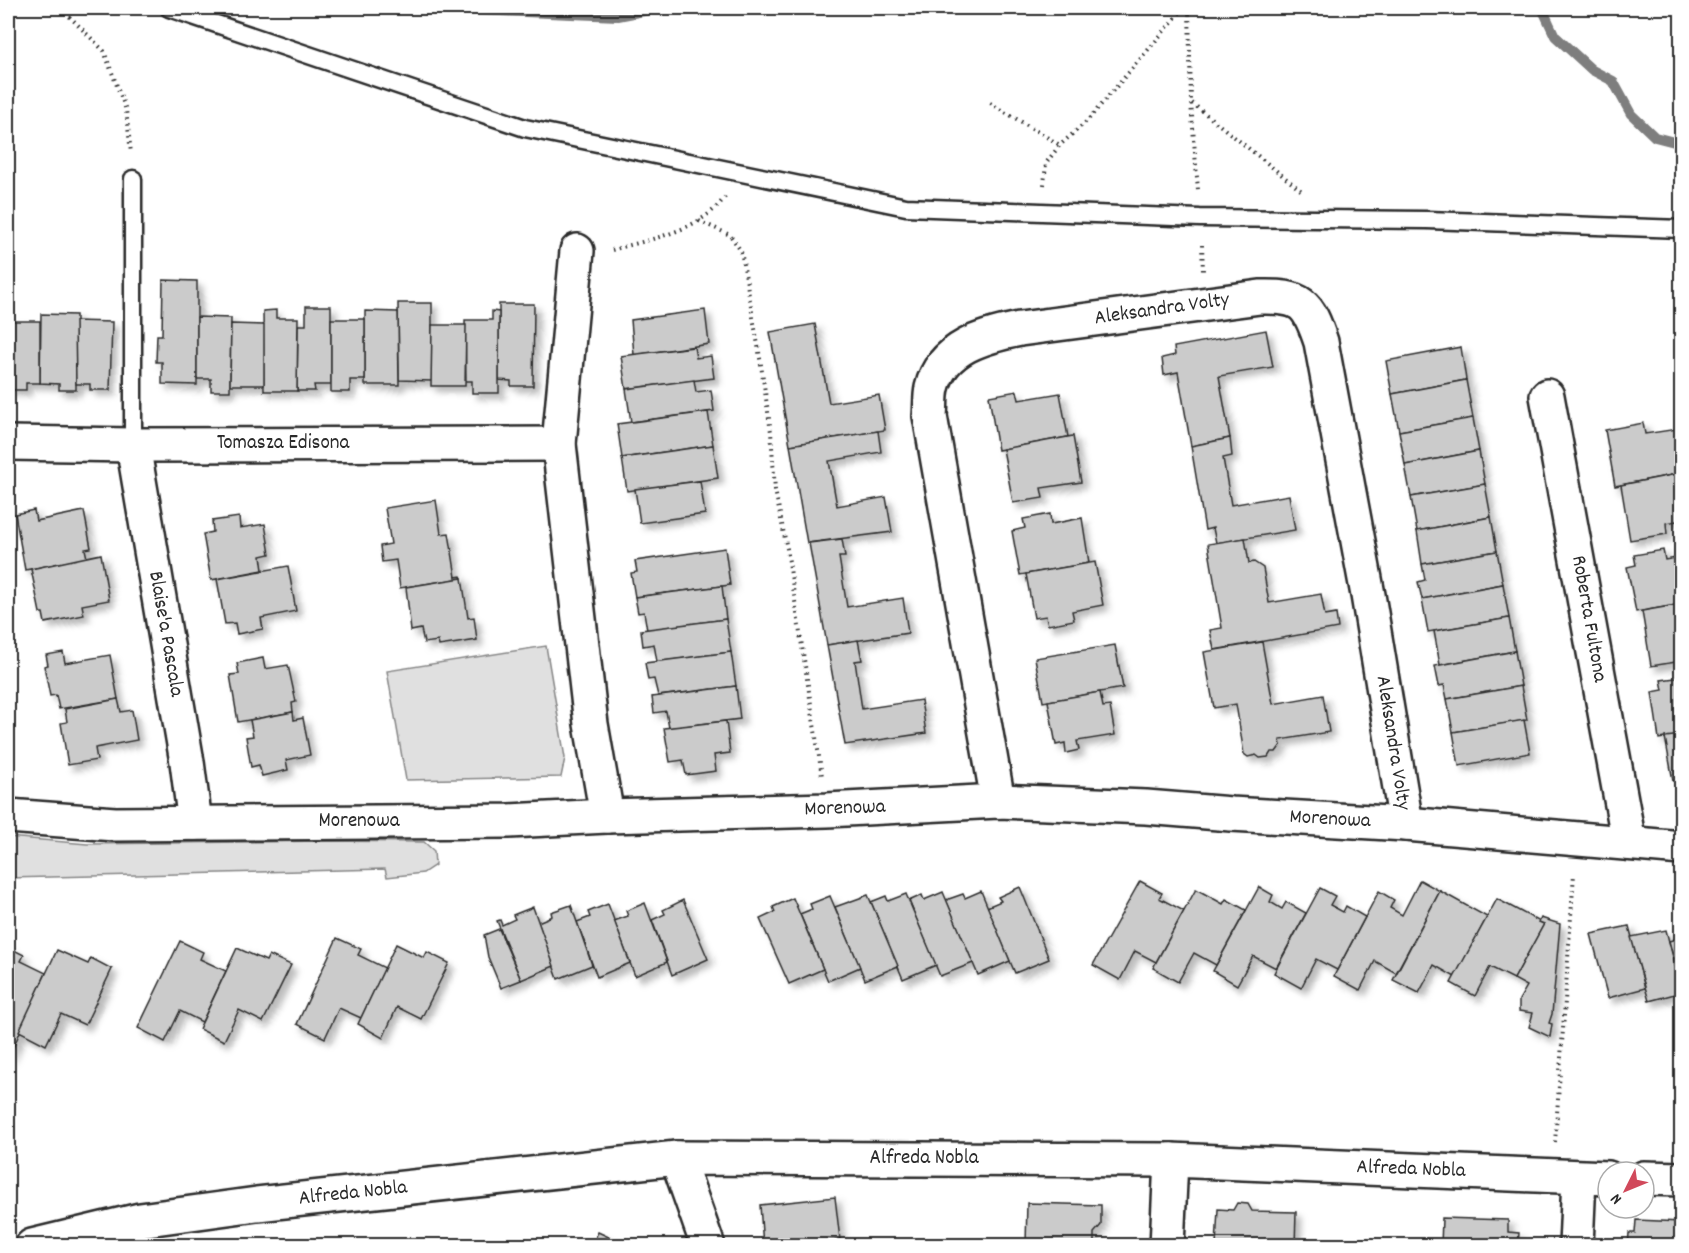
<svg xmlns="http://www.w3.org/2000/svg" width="1689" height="1253" viewBox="0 0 1689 1253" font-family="Dekko,sans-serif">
  <defs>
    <filter id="shadow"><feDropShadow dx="5.5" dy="5.5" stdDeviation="3" flood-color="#0004"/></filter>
  </defs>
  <rect width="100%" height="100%" fill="#fff"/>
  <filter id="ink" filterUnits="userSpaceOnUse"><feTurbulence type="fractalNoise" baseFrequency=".0167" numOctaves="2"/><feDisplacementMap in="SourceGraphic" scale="12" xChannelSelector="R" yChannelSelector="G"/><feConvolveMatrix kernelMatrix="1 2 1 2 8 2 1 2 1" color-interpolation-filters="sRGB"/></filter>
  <g filter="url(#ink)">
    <!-- green -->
    <g fill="#e0e0e0" stroke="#868686" stroke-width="1.5">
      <path d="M546,646L565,758L561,777L406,780L387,671Z"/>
      <path d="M8,837L87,844L325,841L424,842L434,851L435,865L423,873L387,877L385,869L8,878Z"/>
    </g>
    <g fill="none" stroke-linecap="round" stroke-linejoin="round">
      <!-- stream -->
      <g stroke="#7e7e7e" stroke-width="10">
        <path d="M467,8L479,10L618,16L659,8"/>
        <path d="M1542,8L1555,36L1592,70L1613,81L1631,114L1655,137L1682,144"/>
      </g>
    </g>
    <!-- building -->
    <g fill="#cbcbcb" stroke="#2b2b2b" stroke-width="1.5" filter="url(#shadow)">
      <path d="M163,280L197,281V385L162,384V362H156L157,335H162Z"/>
      <path d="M398,303H432V381L399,380Z"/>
      <path d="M499,304H534L533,386H511V381L499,380Z"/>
      <path d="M306,306H331V385H314L315,391H297L298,325H306Z"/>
      <path d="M276,310V318H298L297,391H264L263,311Z"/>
      <path d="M705,310L709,344L634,355L631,320Z"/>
      <path d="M365,311L398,312L399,385H365Z"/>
      <path d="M492,311L499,312V393H472V381H466L465,320H492Z"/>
      <path d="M41,314L76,315V390H59V384L40,383Z"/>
      <path d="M197,317L231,318L230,391H211V379H197Z"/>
      <path d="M331,319H365V380H350V392H331Z"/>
      <path d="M8,321H40V383H26V390H8Z"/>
      <path d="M75,321L112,322L110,390H90V384H76Z"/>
      <path d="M231,324L264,325V385H230Z"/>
      <path d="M815,324L829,403L879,395L885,430L790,445L770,332Z"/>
      <path d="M432,325H466L465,386H431Z"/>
      <path d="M1266,330L1273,367L1219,376L1230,438L1191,446L1178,372L1164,375L1162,358L1175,355L1174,347Z"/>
      <path d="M694,347L696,358L711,356L714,378L626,389L621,356Z"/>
      <path d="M1461,347L1466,380L1392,394L1386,361Z"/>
      <path d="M694,380L696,392L711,390L714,411L631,422L626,389Z"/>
      <path d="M1466,380L1473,418L1399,431L1392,394Z"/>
      <path d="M1017,391L1019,400L1060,393L1068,437L998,450L989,396Z"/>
      <path d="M708,412L713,445L622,458L617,424Z"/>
      <path d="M1473,418L1479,451L1405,465L1399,431Z"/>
      <path d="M1643,423L1645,434L1677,429L1682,457V473L1615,486L1605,430Z"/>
      <path d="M878,431L881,452L829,461L837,506L886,497L892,532L807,543L790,445Z"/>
      <path d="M1073,436L1081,482L1041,488L1043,498L1013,503L1003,449Z"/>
      <path d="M1230,438L1232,456L1223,458L1231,505L1289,495L1295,530L1216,543L1213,528L1205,530L1191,446Z"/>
      <path d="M713,445L718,478L627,491L622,458Z"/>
      <path d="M1479,451L1485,484L1411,497L1405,465Z"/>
      <path d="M1682,473V520L1666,523L1667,534L1630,540L1621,485Z"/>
      <path d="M700,481L705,514L640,523L635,489Z"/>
      <path d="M1485,484L1491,517L1417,531L1411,497Z"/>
      <path d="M436,500L441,534L449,533L456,577L461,576L462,578L400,588L396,560L382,562L380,546L391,544L385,508Z"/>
      <path d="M34,510L36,521L84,511L91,548L85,549L87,558L25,570L15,514Z"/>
      <path d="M1050,514L1051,524L1082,518L1089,563L1020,575L1012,531L1025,528L1023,519Z"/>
      <path d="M239,517L240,528L265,524L270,554L261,556L263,570L211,580L203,534L213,532L212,521Z"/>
      <path d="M1491,517L1497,551L1422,564L1417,531Z"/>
      <path d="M1245,538L1249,563L1254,562L1263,568L1269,603L1321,594L1325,616L1336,614L1338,628L1214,650L1210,630L1222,628L1208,544Z"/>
      <path d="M842,539L845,557H839L847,607L903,598L908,633L827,645L809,543Z"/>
      <path d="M725,548L730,585L635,597L631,573L637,572L635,561Z"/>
      <path d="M1663,550L1665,560L1682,557V604L1636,612L1627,567L1636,565L1634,555Z"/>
      <path d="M1497,551L1503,584L1422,599L1418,582L1425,580L1422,564Z"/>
      <path d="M101,554L109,600L82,605L84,615L45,623L43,613H40L31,569Z"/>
      <path d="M1095,562L1103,605L1072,611L1074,620L1048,625L1046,616L1034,618L1026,574Z"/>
      <path d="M288,566L296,611L261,618L263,629L237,634L235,623L225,624L217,579Z"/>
      <path d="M462,578L468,618L474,617L477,640L439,646L438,641L424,643L421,629L411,631L406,587Z"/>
      <path d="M1503,584L1509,618L1428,632L1422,599Z"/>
      <path d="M722,586L726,619L647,630L644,612L638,613L635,597Z"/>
      <path d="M1682,604V661L1651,666L1642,611Z"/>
      <path d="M1509,618L1515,651L1440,665L1434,631Z"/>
      <path d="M726,619L731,652L657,662L654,644L643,646L641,630Z"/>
      <path d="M858,640L862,660L855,661L862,709L921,700L926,733L845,745L827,645Z"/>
      <path d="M1262,642L1273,704L1323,695L1329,732L1280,740L1281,745L1276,752H1271L1268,757L1260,758L1256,755L1248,757L1244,754L1236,704L1214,708L1204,652Z"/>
      <path d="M1115,645L1123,688L1043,702L1035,658Z"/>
      <path d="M1515,651L1521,686L1447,699L1444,685L1439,686L1435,666Z"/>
      <path d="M63,652L65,663L110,655L118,699L59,709L56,695L50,696L44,666L48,665L46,655Z"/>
      <path d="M731,652L736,686L658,696L654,679L648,680L645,663Z"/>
      <path d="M263,658L265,669L288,665L296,702L292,703L293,712L238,722L230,675L239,674L237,663Z"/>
      <path d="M1682,677V735L1659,739L1652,692L1663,690L1661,680Z"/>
      <path d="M736,686L740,719L669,728L666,711L654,713L652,697Z"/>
      <path d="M1521,686L1527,720L1453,732L1447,699Z"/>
      <path d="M1100,692L1103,707L1110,706L1115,735L1077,741L1079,750L1066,753L1065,743L1056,745L1048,701Z"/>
      <path d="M118,699L121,712L132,710L137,740L95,748L97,760L68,765L61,723L67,722L65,709Z"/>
      <path d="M293,712L294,720L303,718L310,755L286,760L288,770L262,776L259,765L251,767L246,737L253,736L250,720Z"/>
      <path d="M1524,720L1530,753L1459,766L1453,732Z"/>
      <path d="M726,721L730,753L714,755L716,771L686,775L683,760L670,762L664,728Z"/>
      <path d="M1682,735V779L1673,781L1665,737Z"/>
      <path d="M1420,880L1440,891L1396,973L1375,961L1360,990L1334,976L1379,891L1394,900L1390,908L1402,915Z"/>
      <path d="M1140,881L1162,893L1159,898L1184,911L1156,962L1135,951L1120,980L1093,965Z"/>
      <path d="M1020,887L1049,959L1015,973L987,907L1001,901L998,897Z"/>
      <path d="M1259,887L1273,895L1270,902L1282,909L1286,902L1306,913L1276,968L1253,956L1237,985L1213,971Z"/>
      <path d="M1320,888L1335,896L1330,905L1343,912L1346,906L1365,917L1337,970L1316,959L1301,988L1274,973Z"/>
      <path d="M1196,889L1223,904L1226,899L1246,910L1216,965L1194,953L1178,982L1153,968Z"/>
      <path d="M981,891L1010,961L978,975L946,900L963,894L965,898Z"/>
      <path d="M1440,891L1487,917L1455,977L1434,965L1419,993L1393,980Z"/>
      <path d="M943,892L973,963L940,976L909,901L922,895L924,900Z"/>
      <path d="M906,894L936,965L903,979L871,902L886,896L888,901Z"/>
      <path d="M868,895L898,966L865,980L835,907Z"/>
      <path d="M830,896L860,967L828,981L800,914L812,909L810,904Z"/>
      <path d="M793,898L823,969L789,984L760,919L775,912L773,907Z"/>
      <path d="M1497,899L1544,924L1514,979L1490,967L1475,996L1451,983Z"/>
      <path d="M683,900L708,959L672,975L652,920L665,914L663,910Z"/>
      <path d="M645,903L667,962L635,976L614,921L628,916L626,911Z"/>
      <path d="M608,904L630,963L597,977L577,922L590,917L588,912Z"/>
      <path d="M571,905L592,965L558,979L538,922L552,916L551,912Z"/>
      <path d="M533,907L554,966L521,980L497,921L500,920L502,925L515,919L513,915Z"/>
      <path d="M1541,918L1560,924L1552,1014L1549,1023L1552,1024L1550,1037L1529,1027L1533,1013L1519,1011V1000L1527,986L1514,979L1544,924L1539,922Z"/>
      <path d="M1629,926L1645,988L1608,998L1591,934Z"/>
      <path d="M499,929L521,980L501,988L488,957L484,935Z"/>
      <path d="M1666,930L1682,992L1649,1001L1631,937Z"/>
      <path d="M1682,937V988L1669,941Z"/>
      <path d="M337,938L361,949L358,955L385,968L361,1018L339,1008L325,1038L297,1024Z"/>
      <path d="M180,941L203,952L200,959L226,971L202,1022L180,1011L165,1042L138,1028Z"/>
      <path d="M396,944L424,958L427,952L449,963L421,1019L397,1007L383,1038L358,1024Z"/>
      <path d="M8,947L24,955L21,961L46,973L9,1057Z"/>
      <path d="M237,948L266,961L269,955L291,965L263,1022L239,1010L224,1041L199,1029Z"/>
      <path d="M57,950L88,964L91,958L112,969L85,1025L61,1014L46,1045L19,1031Z"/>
      <path d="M835,1197L840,1240L787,1246H763L760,1205Z"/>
      <path d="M1027,1203L1101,1205V1225L1094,1233V1246L1026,1245Z"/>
      <path d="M1237,1203L1248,1204L1252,1211L1296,1212L1295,1246H1216L1218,1209L1233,1210Z"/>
      <path d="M1442,1218L1508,1220V1232L1519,1233L1518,1246H1441Z"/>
      <path d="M1636,1220L1682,1222V1246H1628L1629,1233H1635Z"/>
      <path d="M598,1232L628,1246H592Z"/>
      <path d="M840,1240V1246H787Z"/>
    </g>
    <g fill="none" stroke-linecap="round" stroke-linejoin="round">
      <!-- service casing -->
      <g stroke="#2b2b2b" stroke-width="21">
        <g id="service">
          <path d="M169,8L525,128L906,207L1200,218L1427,220L1682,229"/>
          <path d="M133,445V179"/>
        </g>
      </g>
      <!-- minor casing -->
      <g stroke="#2b2b2b" stroke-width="38">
        <g id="minor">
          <path d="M577,251L559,444L591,724L607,816"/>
          <path d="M1547,396L1629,843"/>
          <path d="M8,443L133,445L559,444"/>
          <path d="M133,445L187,762L195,823"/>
          <path d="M998,801L930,416C931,407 930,397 932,388C942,347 984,336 1020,329L1260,297C1302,296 1308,303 1321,342L1368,595L1406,824"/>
          <path d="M8,816L115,824L509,821L607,816L827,810L998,801L1146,807L1231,814L1406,824L1682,848"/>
          <path d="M677,1158L708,1246"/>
          <path d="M1644,1178L1682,1179"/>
          <path d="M32,1246L140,1220L257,1204L677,1158L1171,1160L1608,1178"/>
          <path d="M1167,1246L1171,1160"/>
          <path d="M1576,1246L1579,1178"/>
        </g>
      </g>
      <!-- path -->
      <g stroke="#2b2b2b" stroke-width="4" stroke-dasharray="1.5 4.5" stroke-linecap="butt">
        <path d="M61,8L104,51L126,110L131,153"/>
        <path d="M1189,8L1191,103L1198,190"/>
        <path d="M990,103L1060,145"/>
        <path d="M1192,103L1303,192"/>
        <path d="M1044,185L1046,163L1060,145L1087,121L1184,8"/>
        <path d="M699,221L730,235L741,251L758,345L771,432L775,490L787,549L822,776"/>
        <path d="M1202,245L1203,271"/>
        <path d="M612,250C650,239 701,231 725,197"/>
        <path d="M1555,1142L1574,874"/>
      </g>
      <!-- service -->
      <use href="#service" stroke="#fff" stroke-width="16"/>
      <!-- minor -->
      <use href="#minor" stroke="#fff" stroke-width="33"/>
    </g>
  </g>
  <g text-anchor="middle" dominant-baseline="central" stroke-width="5" stroke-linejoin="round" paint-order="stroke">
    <!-- street labels -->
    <g font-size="21" fill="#2b2b2b" stroke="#fff">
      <text transform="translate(1162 310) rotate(-8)">Aleksandra Volty</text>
      <text x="283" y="444">Tomasza Edisona</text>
      <text transform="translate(1588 619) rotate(80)">Roberta Fultona</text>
      <text transform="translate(165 634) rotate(80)">Blaise'a Pascala</text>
      <text transform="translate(1392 743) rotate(81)">Aleksandra Volty</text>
      <text transform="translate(845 809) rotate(-2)">Morenowa</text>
      <text transform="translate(1330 820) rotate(3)">Morenowa</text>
      <text x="359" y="822">Morenowa</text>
      <text x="924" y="1159">Alfreda Nobla</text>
      <text transform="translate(1411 1170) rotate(2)">Alfreda Nobla</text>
      <text transform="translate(353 1194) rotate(-6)">Alfreda Nobla</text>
    </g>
  </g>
  <!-- margin -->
  <rect width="1689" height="1253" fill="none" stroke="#fff" stroke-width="30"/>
  <rect x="15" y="15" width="1659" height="1223" fill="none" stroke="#2b2b2b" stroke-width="2" filter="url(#ink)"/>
  <!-- north arrow -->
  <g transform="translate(1626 1190) rotate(227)"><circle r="28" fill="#ffffff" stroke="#aaaaaa" stroke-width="1.5"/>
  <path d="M0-4.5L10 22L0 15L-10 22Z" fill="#d1495b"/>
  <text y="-9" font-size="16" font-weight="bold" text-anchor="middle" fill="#2b2b2b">N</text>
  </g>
</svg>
